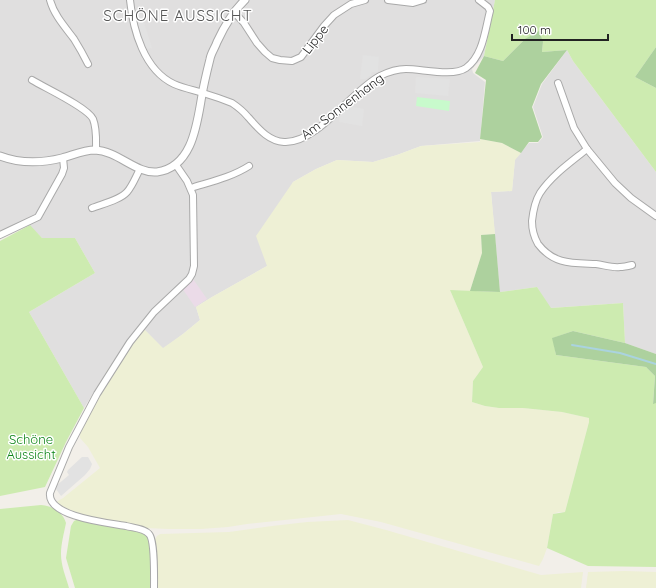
<svg xmlns="http://www.w3.org/2000/svg" width="656" height="588" viewBox="0 0 656 588" font-family="Quicksand,sans-serif">
  <rect width="100%" height="100%" fill="#f2efe9"/>
  <!-- residential -->
  <g fill="#e0dfdf">
    <path d="M0,0H495L484,56L472,69L473,73L485,82L480,141L421,146L397,155L373,162L337,160L316,169L293,182L267,266L212,297L196,307L200,320L183,334L163,349L140,325L106,372L84,408L29,312L95,273L75,238H42L24,220L0,231Z"/>
    <path d="M567,50L573,61L656,172V354L625,343L623,303L550,308L537,287L500,292L491,192L512,191L515,159L529,143H538L543,137L533,107L542,84Z"/>
  </g>
  <!-- industrial -->
  <path fill="#ebdbe8" d="M193,279L207,299L195,307L182,288Z"/>
  <!-- farmland -->
  <g fill="#eef0d5">
    <path d="M480,139L502,143L521,153L515,160L512,191L491,192L495,234L481,235L482,253L470,291L450,290L483,367L473,381L472,402L485,406L499,408H523L562,412L589,418V422L565,512H559L553,514L547,548L543,559L539,566L381,522L341,514L247,524L228,527L201,529H169L145,528L93,518L73,511L59,505L56,502L63,498L100,468L88,447L80,438V432L95,402L114,373L106,372L140,325L163,348L183,334L200,320L196,307L212,297L267,266L256,236L293,182L316,169L337,160L373,162L397,155L421,146L480,142Z"/>
    <path d="M348,520L386,530L541,575L583,572L581,588H156L155,539L157,536L160,534L229,532L272,526L307,522Z"/>
    <path d="M625,571L656,572V588H586L588,572Z"/>
  </g>
  <!-- grass -->
  <g fill="#cdebb0">
    <path d="M495,0H656V47L635,77L656,88V172L573,61L567,50L542,52L543,42L525,39L503,61L484,56Z"/>
    <path d="M30,225L42,238H75L95,273L29,312L84,408L66,442L45,487L0,496V241Z"/>
    <path d="M537,287L551,308L623,303L625,343L573,331L553,338L556,355L646,367L655,376L653,403H656V567L588,566L547,548L553,514L565,512L589,422V418L562,412L523,408H499L485,406L472,402L473,381L483,367L450,290L500,292Z"/>
    <path d="M41,505C52,506 63,512 66,523C64,533 61,544 61,554C61,566 66,577 69,588H0V509Z"/>
    <path d="M78,519L137,531C140,532 143,533 146,535C154,543 152,576 152,588H75L66,558L71,526L74,521Z"/>
  </g>
  <!-- forest -->
  <g fill="#add19e">
    <path d="M539,31L543,42L542,52L567,50L541,84L532,107L542,137L538,142H529L521,153L502,143L480,139L486,80L475,73L484,56L503,61L525,39Z"/>
    <path d="M656,47V88L635,77Z"/>
    <path d="M495,234L500,292L470,291L482,253L481,235Z"/>
    <path d="M573,331L625,343L656,354V403L653,404L655,376L646,367L556,355L552,338Z"/>
  </g>
  <!-- park -->
  <path fill="#c8facc" d="M417,97L450,101L449,111L416,106Z"/>
  <!-- parking -->
  <g fill="#e2e2e2">
    <path d="M141,13L152,48L147,49L140,32L136,14Z"/>
    <path d="M363,55L379,57L378,72H372L371,75L365,79H360Z"/>
    <path d="M416,77L450,79L448,96L415,93Z"/>
    <path d="M347,106L364,109L362,126L339,122L341,113Z"/>
    <path d="M82,457H88L92,464L90,469L85,475L61,496L56,489V486L69,475L67,472L68,470Z"/>
  </g>
  <g fill="none" stroke-linecap="round" stroke-linejoin="round">
    <!-- stream -->
    <path stroke="#aad3df" stroke-width="2" d="M572,345L620,353L656,364"/>
    <!-- minor casing -->
    <g stroke="#a9a9a9" stroke-width="8">
      <g id="minor">
        <path d="M50,0C54,15 65,27 74,39C79,47 84,56 88,64"/>
        <path d="M130,0C133,30 144,70 174,84C183,88 193,90 203,93C213,96 222,99 232,103C238,107 243,111 248,117C258,128 268,141 284,142C317,144 351,91 380,76C388,72 397,69 406,69C422,69 453,77 466,68C483,56 485,30 490,11L488,7L479,0"/>
        <path d="M388,0L413,3L423,0"/>
        <path d="M234,12L244,23L257,43L265,52L272,58L280,60L292,61L301,57L324,26L334,15L351,4L365,0"/>
        <path d="M32,80C45,88 87,107 93,119C97,129 96,140 96,150"/>
        <path d="M558,83L574,128L587,149L615,183L631,198L656,216"/>
        <path d="M587,149C571,162 552,175 540,193C535,201 533,212 532,221C532,230 534,237 538,244C554,265 573,263 596,264C604,265 612,268 620,267C624,267 628,266 632,265"/>
        <path d="M191,188C210,182 232,177 249,166"/>
        <path d="M92,208C102,204 120,200 127,192C133,185 136,176 140,169"/>
        <path d="M0,235L38,217L62,174L64,168L63,158"/>
        <path d="M154,588C154,578 155,540 149,534C144,528 133,528 126,526C109,523 47,517 50,493L69,447L97,394L130,342L154,312L189,279L192,274L194,266L193,195L187,181L176,165"/>
      </g>
    </g>
    <!-- tertiary casing -->
    <g stroke="#a9a9a9" stroke-width="9">
      <path id="tertiary" d="M0,156C21,164 42,163 62,158C73,155 84,150 95,150C118,151 136,174 157,172C193,167 197,123 202,95C204,83 207,71 210,59C211,53 215,48 217,42C224,27 232,12 245,0"/>
    </g>
    <!-- minor -->
    <use href="#minor" stroke="#fff" stroke-width="6"/>
    <!-- tertiary -->
    <use href="#tertiary" stroke="#fff" stroke-width="7"/>
  </g>
  <g text-anchor="middle" dominant-baseline="central" stroke-width="3" stroke-linejoin="round" paint-order="stroke">
    <!-- street labels -->
    <g font-size="13" fill="#222" stroke="#fff">
      <text transform="translate(315 39) rotate(-52)">Lippe</text>
      <text transform="translate(342 106) rotate(-37)">Am Sonnenhang</text>
    </g>
    <!-- park labels -->
    <g font-size="13" fill="#0c8416" stroke="#fff">
      <text x="31" y="439">Schöne<tspan x="31" dy="15">Aussicht</tspan></text>
    </g>
    <!-- quarter labels -->
    <g font-size="15" letter-spacing="1" fill="#555" stroke="#fff">
      <text x="178" y="15">SCHÖNE AUSSICHT</text>
    </g>
  </g>
  <!-- scale -->
  <path d="M512 34v6h96v-6" fill="none" stroke="#222222" stroke-width="2"/>
  <text x="518" y="34" font-size="12" fill="#222222" stroke="#ffffff" stroke-width="3" paint-order="stroke">100 m</text>
</svg>
